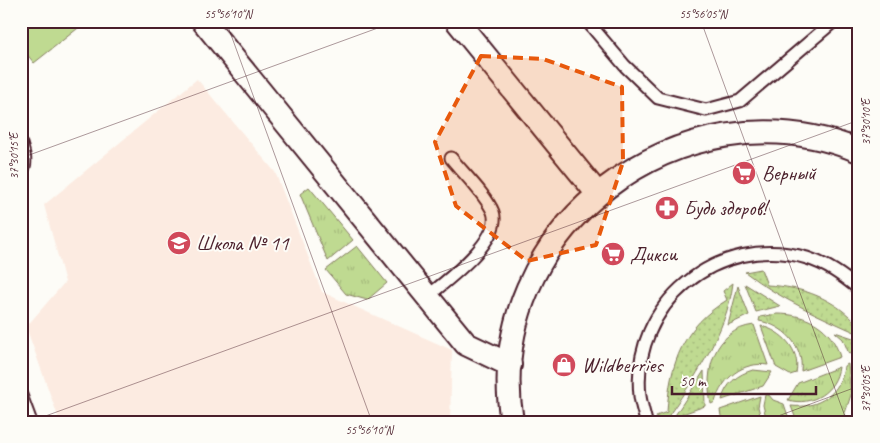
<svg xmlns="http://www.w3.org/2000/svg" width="880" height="443" viewBox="0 0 880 443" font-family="Caveat,sans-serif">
  <defs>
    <pattern id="grass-dots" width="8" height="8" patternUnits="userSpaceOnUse" patternTransform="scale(1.25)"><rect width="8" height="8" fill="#bfda91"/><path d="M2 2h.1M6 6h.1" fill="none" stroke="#a6bb7d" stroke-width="1.8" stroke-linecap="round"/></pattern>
    <pattern id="park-tufts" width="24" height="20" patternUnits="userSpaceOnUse" patternTransform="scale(1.25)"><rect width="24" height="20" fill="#bfda91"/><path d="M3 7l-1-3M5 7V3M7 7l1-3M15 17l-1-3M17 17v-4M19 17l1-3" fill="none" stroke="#a6bb7d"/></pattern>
  </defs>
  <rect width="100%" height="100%" fill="#fdfcf7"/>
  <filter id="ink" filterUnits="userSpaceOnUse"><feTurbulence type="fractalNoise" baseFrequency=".02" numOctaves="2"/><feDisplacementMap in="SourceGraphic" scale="10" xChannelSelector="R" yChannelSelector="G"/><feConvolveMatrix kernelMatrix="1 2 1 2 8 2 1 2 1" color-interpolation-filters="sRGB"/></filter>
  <g filter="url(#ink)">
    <!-- built -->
    <path fill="#fcebe1" d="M197,79L275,172L322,292L452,350L450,422H60L26,327L65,282L44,205Z"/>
    <!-- grass -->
    <g fill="url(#grass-dots)" stroke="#847c5e">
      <path d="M761,269L767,285C803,287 834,298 859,326V334C819,316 780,299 745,272Z"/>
      <path d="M733,283C727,333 693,380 665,421L657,422L656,416L667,412C670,362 683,327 727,300L723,291Z"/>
      <path d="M745,284L780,306L756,312Z"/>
      <path d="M738,286L749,315L728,325Z"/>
      <path d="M835,332L859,340V350L849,354L843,339Z"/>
      <path d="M704,371L705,406L674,417Z"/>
    </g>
    <!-- park -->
    <g fill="url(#park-tufts)" stroke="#847c5e">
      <path d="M309,187L353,240L328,261L300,194Z"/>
      <path d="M357,246L387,283L367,300L346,294L326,270Z"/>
      <path d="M777,314C807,314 832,327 840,357L801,371C804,345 783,325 759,321L760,317Z"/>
      <path d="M754,325L768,365C743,361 722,378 715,402L711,404C704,370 714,330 754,325Z"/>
      <path d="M761,326C782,331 801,350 796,373L790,375L776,367Z"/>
      <path d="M848,364L851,395L842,422H797L791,406C818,409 842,393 844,366Z"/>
      <path d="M839,367C836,391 812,407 788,400L798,383Z"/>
      <path d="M753,370L772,372L763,386L722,400C725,384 738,374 753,370Z"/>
      <path d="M768,394L773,400L784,404L790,422H767L763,405L765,395Z"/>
      <path d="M760,396L758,407L762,422H722L720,410Z"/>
    </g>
    <!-- pitch -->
    <path fill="#bfda91" stroke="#847c5e" d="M21,21H87L34,63L21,47Z"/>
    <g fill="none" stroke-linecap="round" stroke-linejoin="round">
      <!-- service casing -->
      <g stroke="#4a1f2b" stroke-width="15">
        <g id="service">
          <path d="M587,21L625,66L658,98L706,110L740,101L834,21"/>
          <path d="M21,144C24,154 28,164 21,172"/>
          <path d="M428,296C446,281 503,239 493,212C486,195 463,173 451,158"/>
          <path d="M21,395L31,422"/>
          <path d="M646,422C644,413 641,404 640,396C630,304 719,232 807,258C827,264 843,276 859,289"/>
        </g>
      </g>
      <!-- minor casing -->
      <g stroke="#4a1f2b" stroke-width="26">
        <g id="minor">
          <path d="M203,21L466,344L510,365"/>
          <path d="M457,21L597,193"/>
          <path d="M512,422C480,230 682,78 859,151"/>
        </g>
      </g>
      <!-- service -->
      <use href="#service" stroke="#fdfcf7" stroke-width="11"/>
      <!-- minor -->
      <use href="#minor" stroke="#fdfcf7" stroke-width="22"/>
    </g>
  </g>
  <!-- marked area -->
  <path fill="#e8590c" fill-opacity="0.2" stroke="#e8590c" stroke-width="4" stroke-dasharray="10 6" stroke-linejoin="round" d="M481,56L543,59L622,87L623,162L596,245L527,261L456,206L435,142Z"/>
  <!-- ticks -->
  <path fill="none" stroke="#4a1f2b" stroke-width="1" stroke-opacity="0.45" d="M226,21L372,422M701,21L847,422M21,158L397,21M29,422L859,120M762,422L859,386"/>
  <!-- icons -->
  <defs>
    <g id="supermarket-disc" transform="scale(1.25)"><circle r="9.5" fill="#d1495b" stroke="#fdfcf7"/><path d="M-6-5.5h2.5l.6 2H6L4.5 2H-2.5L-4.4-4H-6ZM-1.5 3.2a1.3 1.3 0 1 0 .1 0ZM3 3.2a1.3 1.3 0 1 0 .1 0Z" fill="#fff"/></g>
    <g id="pharmacy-disc" transform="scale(1.25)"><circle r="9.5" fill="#d1495b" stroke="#fdfcf7"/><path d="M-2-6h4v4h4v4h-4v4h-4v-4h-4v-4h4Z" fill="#fff"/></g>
    <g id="school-disc" transform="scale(1.25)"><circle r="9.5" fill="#d1495b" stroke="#fdfcf7"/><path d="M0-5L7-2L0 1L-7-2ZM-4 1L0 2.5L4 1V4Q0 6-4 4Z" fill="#fff"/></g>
    <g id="shop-disc" transform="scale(1.25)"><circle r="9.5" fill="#d1495b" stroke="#fdfcf7"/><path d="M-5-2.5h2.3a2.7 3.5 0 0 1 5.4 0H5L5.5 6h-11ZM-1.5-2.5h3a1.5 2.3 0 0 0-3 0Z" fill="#fff"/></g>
  </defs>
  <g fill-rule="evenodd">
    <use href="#supermarket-disc" x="744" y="173"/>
    <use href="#pharmacy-disc" x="667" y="208"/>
    <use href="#school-disc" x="179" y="243"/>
    <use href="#supermarket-disc" x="613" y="254"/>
    <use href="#shop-disc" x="564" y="365"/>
  </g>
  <g text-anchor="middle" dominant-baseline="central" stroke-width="4" stroke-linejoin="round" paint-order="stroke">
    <!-- poi labels -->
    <g font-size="21" fill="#4a1f2b" stroke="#fdfcf7" text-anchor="start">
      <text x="762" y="173">Верный</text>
      <text x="684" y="208">Будь здоров!</text>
      <text x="196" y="243">Школа № 11</text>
      <text x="630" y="254">Дикси</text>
      <text x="582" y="365">Wildberries</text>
    </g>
  </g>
  <!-- margin -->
  <rect width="880" height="443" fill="none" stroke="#fdfcf7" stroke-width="55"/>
  <!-- scale -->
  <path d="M672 386v8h144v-8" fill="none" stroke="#4a1f2b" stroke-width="2.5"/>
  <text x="680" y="386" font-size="15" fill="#4a1f2b" stroke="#fdfcf7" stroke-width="4" paint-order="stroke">50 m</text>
  <rect x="28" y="28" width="824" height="388" fill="none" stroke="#4a1f2b" stroke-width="2"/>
  <g font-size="12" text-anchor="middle" fill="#4a1f2b">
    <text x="228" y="18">55°56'10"N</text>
    <text x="703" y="18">55°56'05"N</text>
    <text transform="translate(866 122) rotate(-90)" y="4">37°30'10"E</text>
    <text transform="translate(14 156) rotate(-90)" y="4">37°30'15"E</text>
    <text transform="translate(866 389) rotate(-90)" y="4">37°30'05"E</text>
    <text x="369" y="434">55°56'10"N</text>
  </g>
</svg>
